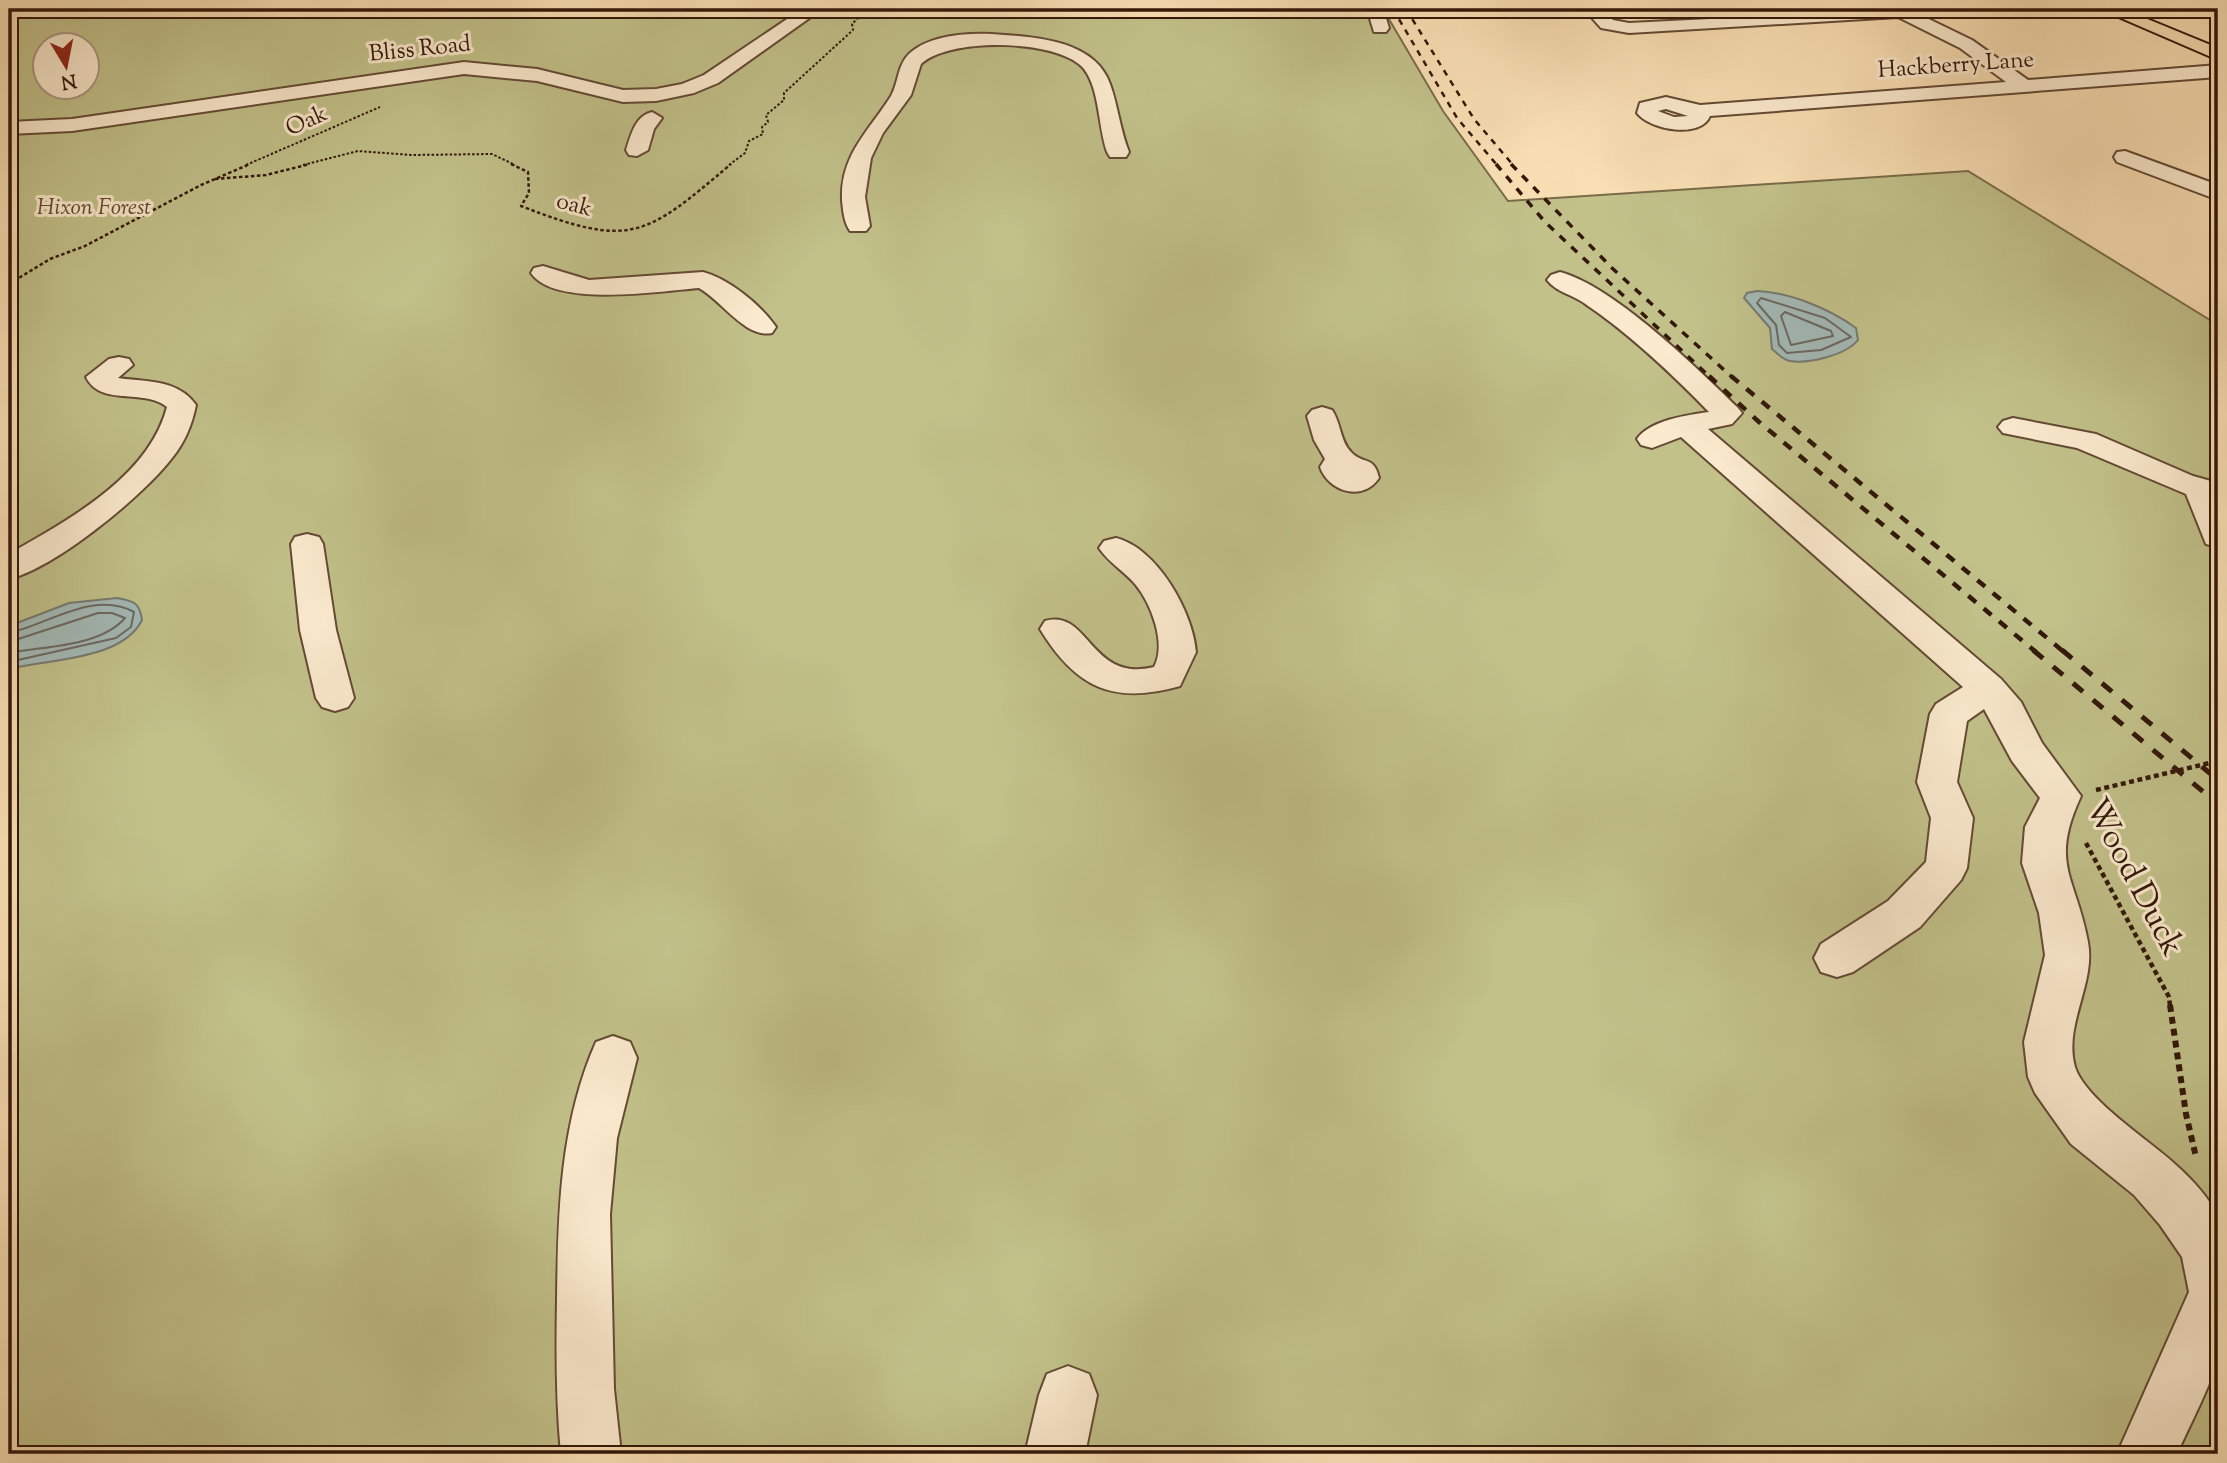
<svg xmlns="http://www.w3.org/2000/svg" width="2227" height="1463" viewBox="0 0 2227 1463" font-family="'Sorts Mill Goudy',serif">
  <rect width="100%" height="100%" fill="#f9dfb4"/>
  <filter id="stains"><feTurbulence type="fractalNoise" baseFrequency=".00286" numOctaves="4"/><feColorMatrix values="0 0 0 0 .2 0 0 0 0 .09 0 0 0 0 .02 0 0 0 .5 -.17"/></filter>
  <radialGradient id="worn" r=".72"><stop offset=".6" stop-color="#630" stop-opacity="0"/><stop offset="1" stop-color="#630" stop-opacity=".3"/></radialGradient>
  <!-- green -->
  <path fill="#c2c18a" stroke="#7a6c4a" stroke-width="2" fill-rule="evenodd" d="M9,9H1383L1443,111L1508,201L1968,171L2218,325V1454H9ZM46,46H88V88H46Z"/>
  <!-- water -->
  <g fill="#a3bab8" stroke="#767972" stroke-width="2">
    <path d="M1757,291C1789,292 1830,309 1856,328L1858,340C1846,355 1809,364 1790,361C1783,360 1778,354 1772,349L1770,328L1744,298L1747,293Z"/>
    <path d="M117,598C134,601 140,603 142,620C123,660 48,659 9,669V626L69,603Z"/>
  </g>
  <g fill="none" stroke-linecap="round" stroke-linejoin="round">
    <!-- shore -->
    <g stroke="#6b6961" stroke-width="2">
      <path d="M1761,298L1825,318L1851,337L1821,350L1787,353L1779,345L1776,325L1757,303Z"/>
      <path d="M1785,312L1831,331L1833,336L1791,345L1781,316Z"/>
      <path d="M9,633C49,624 94,590 134,612L131,627L116,638L9,662"/>
      <path d="M9,642L98,613H112L125,618C100,647 44,646 9,653"/>
    </g>
    <!-- minor casing -->
    <g stroke="#644a34" stroke-width="4">
      <g id="minor">
        <path d="M802,9H822L718,83L694,93L656,101L623,102L537,81L464,74L72,131L9,134V122L72,119L464,62L537,69L623,90L656,89L682,84L704,75Z"/>
        <path d="M1367,9H1383L1389,28L1386,32H1374Z"/>
        <path d="M1584,9H1602L1613,20L1629,23L1908,9L1972,40L2028,80L2218,65V77L1710,116C1701,139 1650,130 1637,113L1640,103L1666,97L1700,105L2006,82L1960,48L1898,17L1629,33L1601,28ZM1666,109L1688,116L1674,117L1658,111Z"/>
        <path d="M992,34C1033,37 1094,39 1110,84C1118,106 1120,130 1129,152L1126,157H1110L1107,152C1098,127 1100,90 1084,69C1060,39 949,37 921,64L911,95L883,133L871,158L865,197L870,226L866,231H850C844,222 843,211 842,200C840,155 869,131 891,96C899,82 897,65 910,53C931,35 966,33 992,34Z"/>
        <path d="M652,112L662,118L654,129L648,150L637,156L629,155L626,150C631,135 635,116 652,112Z"/>
        <path d="M2125,151L2218,185V200L2117,162L2114,157L2117,152Z"/>
        <path d="M543,266L589,280L703,272C729,279 761,305 776,327L772,333C746,339 721,300 699,288C661,291 554,308 531,273L534,268Z"/>
        <path d="M1560,272C1613,286 1697,368 1737,407L1742,413L1732,424L1708,429L2001,679L2021,702L2042,743L2081,796C2049,865 2076,876 2088,942C2096,984 2063,1025 2075,1067C2083,1093 2127,1125 2148,1142C2174,1162 2201,1185 2217,1214C2220,1222 2221,1344 2218,1357C2211,1386 2189,1426 2177,1454H2117L2189,1292L2182,1257L2160,1225L2134,1195L2071,1144L2035,1093L2028,1077L2024,1042L2045,955L2039,913L2022,863L2025,827L2040,798L2012,761L1984,709L1967,721L1957,782L1973,818L1967,868L1961,880L1920,927L1853,972L1837,977L1821,972L1814,958L1821,944L1888,901L1926,862L1931,818L1917,782L1930,714L1936,704L1963,687L1681,437L1652,448L1641,445L1637,439C1650,420 1688,415 1709,412C1671,373 1629,333 1584,303C1573,295 1556,292 1547,280L1551,275Z"/>
        <path d="M119,357L129,359L133,365L118,378C146,382 178,379 196,405C192,425 185,442 172,458C143,496 55,568 9,579V554C68,520 149,477 167,407C144,388 100,407 86,377L109,359Z"/>
        <path d="M1322,407L1332,410C1341,423 1340,441 1351,452C1363,465 1374,455 1379,478C1363,502 1329,492 1320,467L1325,459L1314,440L1307,416L1312,410Z"/>
        <path d="M2013,418L2096,434L2193,476L2218,483V547L2206,544L2186,494L2077,448L2003,433L1998,427L2003,421Z"/>
        <path d="M307,534L319,537L323,544L336,630L354,698L348,707L335,711L322,707L316,698L300,630L291,544L295,537Z"/>
        <path d="M1116,538C1157,548 1193,612 1196,652L1180,686C1113,705 1076,688 1040,629L1045,621C1089,608 1090,683 1154,667C1167,644 1151,603 1135,584C1124,571 1109,563 1099,548L1104,541Z"/>
        <path d="M613,1036L630,1042L637,1058L617,1138L610,1214L614,1389L621,1454H561C556,1402 556,1351 557,1299C558,1213 560,1123 596,1042Z"/>
        <path d="M1068,1366L1089,1374L1097,1395L1085,1454H1025L1039,1395L1047,1374Z"/>
      </g>
    </g>
    <!-- major casing -->
    <g stroke="#33180a" stroke-width="4">
      <path id="major" d="M2100,9H2123L2218,48V60Z"/>
    </g>
    <!-- path-far3 -->
    <g stroke="#33180a" stroke-width="2" stroke-dasharray="2.5 2" stroke-linecap="butt">
      <path d="M246,165L380,107"/>
      <path d="M303,165L358,151L411,155L492,154L515,165"/>
      <path d="M729,165L745,153L749,141L763,134L762,127L768,122L766,115L784,100V93L853,30L852,24L867,9"/>
    </g>
    <!-- path-far2 -->
    <g stroke="#33180a" stroke-width="2.5" stroke-dasharray="3.5 2.5" stroke-linecap="butt">
      <path d="M511,164L528,172L529,193L521,206C631,249 645,237 731,164"/>
      <path d="M215,179L266,175L310,164"/>
      <path d="M9,284L50,259L85,246L201,185L250,164"/>
    </g>
    <!-- path-far1 -->
    <g stroke="#33180a" stroke-width="4.5" stroke-dasharray="5 3.5" stroke-linecap="butt">
      <path d="M2096,790L2218,761"/>
      <path d="M2086,843L2169,997L2170,1006"/>
    </g>
    <!-- path -->
    <path stroke="#33180a" stroke-width="6" stroke-dasharray="7 5" stroke-linecap="butt" d="M2170,1005L2186,1114L2196,1157"/>
    <!-- minor -->
    <use href="#minor" fill="#fbeace" fill-rule="evenodd"/>
    <!-- major -->
    <use href="#major" fill="#f9dfb4" fill-rule="evenodd"/>
    <!-- rail-far3 -->
    <g stroke="#33180a" stroke-width="2.5" stroke-dasharray="6 6" stroke-linecap="butt">
      <path d="M1393,9L1457,118L1497,165"/>
      <path d="M1406,9L1474,119L1513,165"/>
    </g>
    <!-- rail-far2 -->
    <g stroke="#33180a" stroke-width="3.5" stroke-dasharray="8 8" stroke-linecap="butt">
      <path d="M1496,164L1545,222L1711,378"/>
      <path d="M1511,164L1612,268L1733,378"/>
    </g>
    <!-- rail-far1 -->
    <g stroke="#33180a" stroke-width="4.5" stroke-dasharray="10 10" stroke-linecap="butt">
      <path d="M1709,376L1759,422L2036,652"/>
      <path d="M1731,376L2064,652"/>
    </g>
    <!-- rail -->
    <g stroke="#33180a" stroke-width="5" stroke-dasharray="13 13" stroke-linecap="butt">
      <path d="M2033,650L2218,804"/>
      <path d="M2062,650L2218,780"/>
    </g>
  </g>
  <g text-anchor="middle" dominant-baseline="central" stroke-width="6" stroke-linejoin="round" paint-order="stroke">
    <!-- far-street labels -->
    <g font-size="23" fill="#33180a" stroke="#fbeace">
      <text transform="translate(420 50) rotate(-6)">Bliss Road</text>
      <text transform="translate(1956 66) rotate(-4)">Hackberry Lane</text>
      <text transform="translate(307 122) rotate(-24)">Oak</text>
      <text transform="translate(574 206) rotate(15)">oak</text>
    </g>
    <!-- far-park labels -->
    <g font-size="23" font-style="italic" fill="#5e4b30" stroke="#fbeace">
      <text x="94" y="208">Hixon Forest</text>
    </g>
    <!-- near-street labels -->
    <g font-size="33" fill="#33180a" stroke="#fbeace">
      <text transform="translate(2133 878) rotate(62)">Wood Duck</text>
    </g>
  </g>
  <!-- margin -->
  <rect width="2227" height="1463" fill="none" stroke="#f9dfb4" stroke-width="35"/>
  <rect x="10" y="10" width="2206" height="1442" fill="none" stroke="#33180a" stroke-width="3.5"/>
  <rect x="18" y="18" width="2192" height="1428" fill="none" stroke="#33180a" stroke-width="2"/>
  <!-- north arrow -->
  <g transform="translate(66 66) rotate(170)"><circle r="33" fill="#fbeace" stroke="#ab9680" stroke-width="2"/>
  <path d="M0-5L12 26L0 18L-12 26Z" fill="#8f2418"/>
  <text y="-10" font-size="19" font-weight="bold" text-anchor="middle" fill="#33180a">N</text>
  </g>
  <rect width="100%" height="100%" filter="url(#stains)"/>
  <rect width="100%" height="100%" fill="url(#worn)"/>
</svg>
